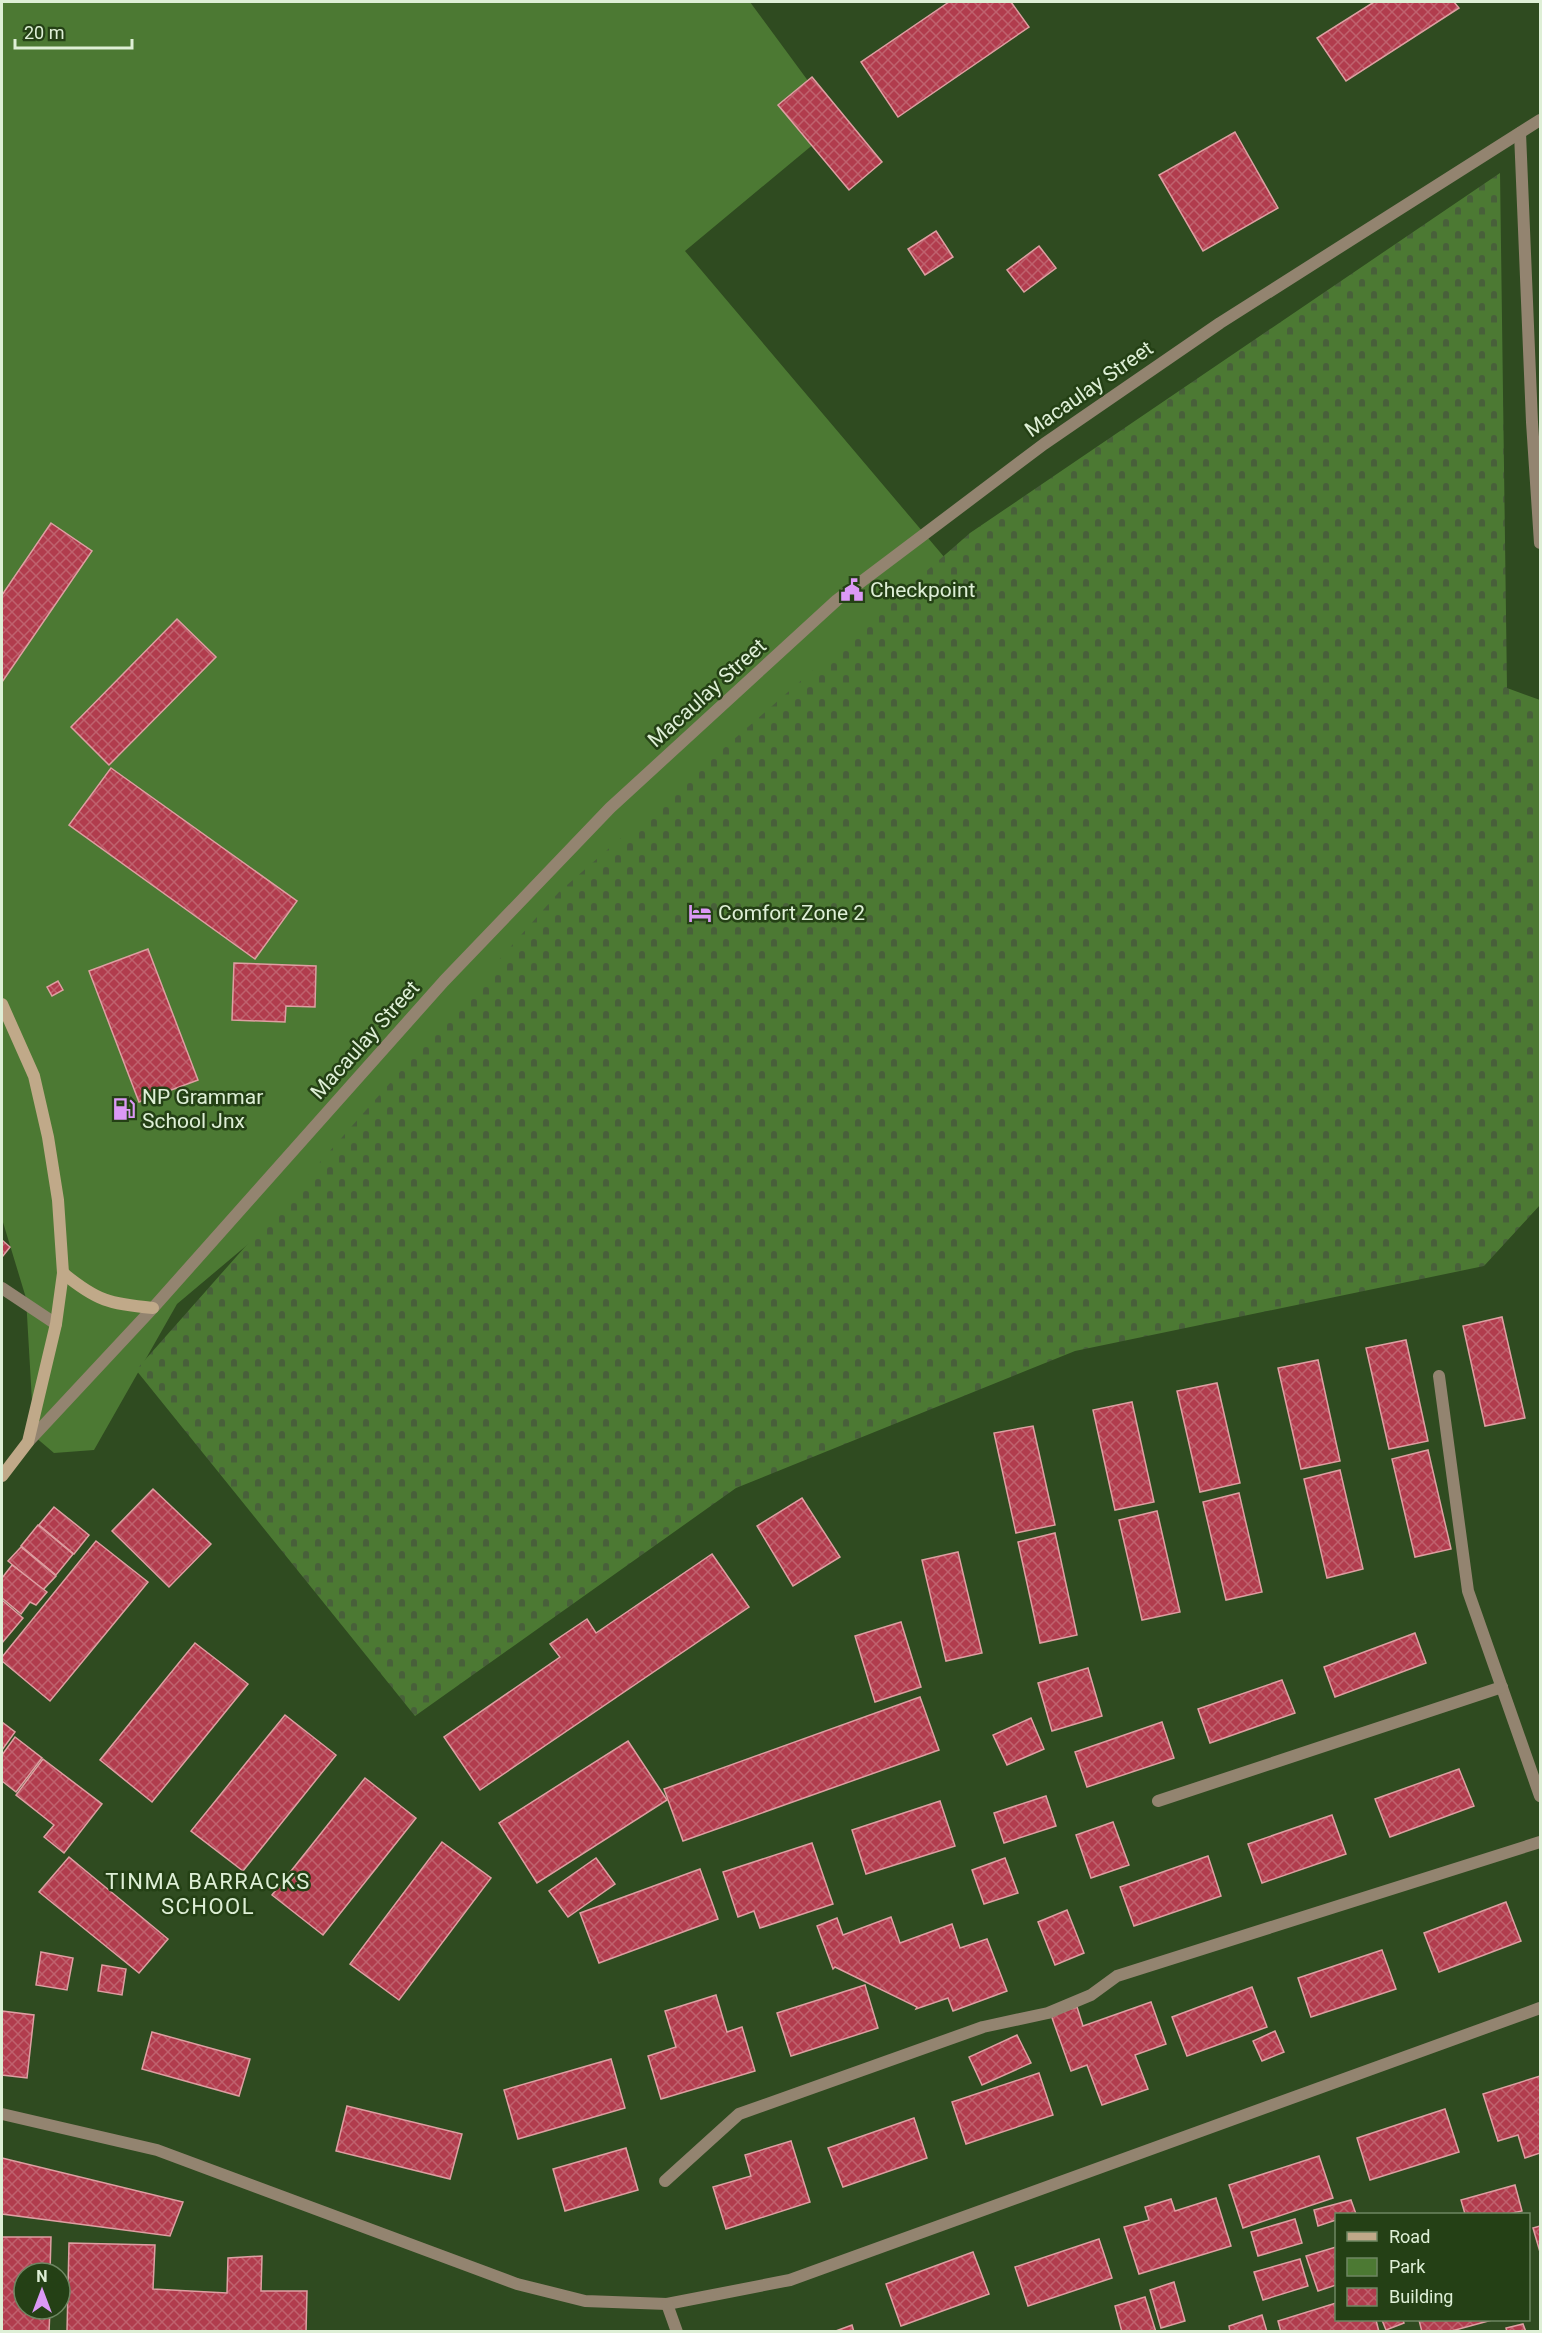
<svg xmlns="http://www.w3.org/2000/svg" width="1542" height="2333" viewBox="0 0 1542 2333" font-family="Roboto,sans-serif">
  <defs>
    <pattern id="cemetery-stones" width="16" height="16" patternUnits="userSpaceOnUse" patternTransform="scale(1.5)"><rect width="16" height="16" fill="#4c7933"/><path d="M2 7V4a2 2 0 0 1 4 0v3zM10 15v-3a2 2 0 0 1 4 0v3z" fill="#48603a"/></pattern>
    <pattern id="building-cross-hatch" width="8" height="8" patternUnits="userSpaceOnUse" patternTransform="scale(1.5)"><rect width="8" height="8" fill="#b13c4d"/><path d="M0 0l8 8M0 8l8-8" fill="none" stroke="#bf626e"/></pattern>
  </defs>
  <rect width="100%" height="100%" fill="#2f4b20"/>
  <!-- green -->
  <path fill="#4c7933" d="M2,2H750L839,123L685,251L978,597L265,1230L177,1304L94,1450L54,1453L34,1436L26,1298L2,1219Z"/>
  <!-- cemetery -->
  <path fill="url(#cemetery-stones)" d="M1500,173L1507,688L1540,700V1205L1484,1266L1075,1351L736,1488L415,1716L136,1370L559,892L970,533Z"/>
  <!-- building -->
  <g fill="url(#building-cross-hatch)" stroke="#de9fa2" stroke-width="1.5">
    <path d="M949,2H1011L1029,27L898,117L861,62Z"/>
    <path d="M1374,2H1454L1459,8L1346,81L1317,38Z"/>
    <path d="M812,77L882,162L849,190L778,105Z"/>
    <path d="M1235,132L1278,208L1203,251L1159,175Z"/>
    <path d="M936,231L953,257L925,275L908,249Z"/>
    <path d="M1039,246L1056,268L1024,292L1007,270Z"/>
    <path d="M51,523L92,551L2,682V595Z"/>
    <path d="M177,619L216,657L109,765L71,727Z"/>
    <path d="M111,768L297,901L255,959L69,825Z"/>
    <path d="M148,949L198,1080L139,1102L89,971Z"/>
    <path d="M234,963L316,966L315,1007L286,1006L285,1022L232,1020Z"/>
    <path d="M58,981L63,990L52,996L47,987Z"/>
    <path d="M2,1240L10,1247L2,1257Z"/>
    <path d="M1502,1317L1525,1418L1485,1426L1463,1326Z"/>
    <path d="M1406,1340L1428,1441L1389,1449L1366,1348Z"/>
    <path d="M1318,1360L1340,1461L1301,1469L1278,1368Z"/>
    <path d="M1217,1383L1240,1483L1200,1492L1177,1391Z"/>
    <path d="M1132,1402L1154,1502L1115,1510L1093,1410Z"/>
    <path d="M1033,1426L1055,1525L1016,1533L994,1433Z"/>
    <path d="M1428,1450L1451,1549L1415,1557L1392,1459Z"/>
    <path d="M1340,1470L1363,1569L1327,1578L1304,1479Z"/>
    <path d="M153,1489L211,1544L169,1587L112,1531Z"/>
    <path d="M1239,1493L1262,1592L1226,1600L1203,1502Z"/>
    <path d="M802,1498L840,1557L793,1586L757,1526Z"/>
    <path d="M54,1507L89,1535L74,1554L39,1525Z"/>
    <path d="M1157,1511L1180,1612L1142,1620L1119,1520Z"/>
    <path d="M38,1525L73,1554L56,1575L21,1546Z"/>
    <path d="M1055,1533L1077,1635L1040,1643L1018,1542Z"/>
    <path d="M96,1541L148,1582L50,1701L2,1661V1657Z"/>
    <path d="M21,1547L56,1576L43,1590L8,1561Z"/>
    <path d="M958,1552L982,1653L946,1661L922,1560Z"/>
    <path d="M712,1554L749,1607L480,1790L444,1737L560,1657L550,1644L587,1619L596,1633Z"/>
    <path d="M12,1565L47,1592L36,1605L30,1602L21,1614L2,1598V1578Z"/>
    <path d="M2,1600L23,1618L2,1643Z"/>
    <path d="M901,1622L921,1687L875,1702L855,1636Z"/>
    <path d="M1415,1633L1426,1663L1335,1697L1324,1667Z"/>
    <path d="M195,1643L248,1684L152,1802L100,1760Z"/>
    <path d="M1088,1668L1102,1716L1052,1731L1038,1683Z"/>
    <path d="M1282,1680L1295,1713L1210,1743L1198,1709Z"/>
    <path d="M920,1697L939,1750L683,1841L664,1789Z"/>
    <path d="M285,1715L336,1755L243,1871L191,1831Z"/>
    <path d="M1031,1718L1044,1749L1007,1765L993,1735Z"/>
    <path d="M2,1722L15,1732L2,1750Z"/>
    <path d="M1162,1722L1174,1758L1087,1787L1075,1752Z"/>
    <path d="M15,1737L42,1758L16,1792L2,1781V1755Z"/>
    <path d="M628,1741L667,1800L537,1883L499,1823Z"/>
    <path d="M43,1759L102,1804L64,1853L44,1837L54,1825L16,1795Z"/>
    <path d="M1459,1769L1474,1806L1390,1837L1375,1799Z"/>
    <path d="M365,1778L416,1818L323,1935L272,1895Z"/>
    <path d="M1046,1796L1056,1826L1004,1843L994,1813Z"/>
    <path d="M940,1801L955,1846L866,1874L852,1830Z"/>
    <path d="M1332,1815L1346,1854L1262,1883L1248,1844Z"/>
    <path d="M1113,1822L1129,1865L1091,1878L1076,1835Z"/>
    <path d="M442,1842L491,1878L399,2000L350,1964Z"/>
    <path d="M812,1843L833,1904L760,1928L754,1911L738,1917L723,1872Z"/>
    <path d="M1208,1856L1221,1896L1134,1926L1120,1887Z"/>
    <path d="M69,1857L168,1939L139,1973L39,1892Z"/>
    <path d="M596,1858L615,1884L568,1917L549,1891Z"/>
    <path d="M1005,1858L1018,1893L984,1904L972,1870Z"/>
    <path d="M700,1869L718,1919L599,1963L580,1913Z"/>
    <path d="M1506,1902L1521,1941L1439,1972L1424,1933Z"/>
    <path d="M1067,1910L1084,1953L1055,1965L1038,1922Z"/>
    <path d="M891,1917L900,1943L952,1924L960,1948L987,1939L1007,1991L953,2011L948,1998L916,2009L917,2007L835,1967L833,1969L817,1926L837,1918L843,1935Z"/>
    <path d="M1382,1950L1396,1989L1311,2017L1298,1978Z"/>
    <path d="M41,1952L73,1958L67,1990L36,1985Z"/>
    <path d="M102,1965L126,1969L122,1995L98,1991Z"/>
    <path d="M865,1985L878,2028L791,2056L777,2013Z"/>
    <path d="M1252,1987L1267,2027L1187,2056L1172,2017Z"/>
    <path d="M716,1995L727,2032L742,2027L755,2071L661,2099L648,2056L676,2047L665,2011Z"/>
    <path d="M1151,2002L1166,2044L1135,2055L1148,2089L1102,2105L1087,2065L1071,2071L1051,2015L1077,2007L1083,2026Z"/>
    <path d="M2,2011L34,2015L27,2078L2,2075Z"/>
    <path d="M1275,2031L1284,2052L1262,2061L1253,2041Z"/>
    <path d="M152,2032L250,2059L239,2096L142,2069Z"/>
    <path d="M1017,2035L1031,2063L982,2085L969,2057Z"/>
    <path d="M611,2059L625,2108L518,2139L504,2090Z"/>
    <path d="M1039,2073L1053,2115L966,2144L952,2102Z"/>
    <path d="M1540,2076V2153L1525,2158L1518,2135L1498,2141L1483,2094Z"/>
    <path d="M347,2106L462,2134L450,2179L336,2151Z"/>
    <path d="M1445,2109L1459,2152L1370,2180L1357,2138Z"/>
    <path d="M914,2118L927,2158L843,2187L828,2148Z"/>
    <path d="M791,2141L810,2202L726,2229L713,2187L751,2176L745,2155Z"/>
    <path d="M626,2148L638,2190L565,2211L553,2169Z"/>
    <path d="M1319,2156L1333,2198L1243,2228L1229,2185Z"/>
    <path d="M2,2158L183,2202L170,2236L2,2214Z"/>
    <path d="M1515,2185L1522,2211L1508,2214H1465L1461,2200Z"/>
    <path d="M1216,2198L1231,2246L1139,2274L1124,2227L1149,2220L1145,2207L1171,2199L1175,2211Z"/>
    <path d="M1351,2200L1356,2214H1336V2220L1318,2226L1314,2210Z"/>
    <path d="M1295,2219L1302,2243L1258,2256L1251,2232Z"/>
    <path d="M1540,2226V2252L1533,2228Z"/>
    <path d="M2,2237H51L50,2273H24V2309H50L49,2332H2Z"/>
    <path d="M1099,2239L1112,2278L1028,2306L1015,2267Z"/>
    <path d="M69,2243L155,2245L153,2289L227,2293L228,2258L262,2256L261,2291H307L306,2332H67Z"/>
    <path d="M1336,2247V2285L1318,2291L1306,2256Z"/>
    <path d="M973,2252L989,2294L901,2326L886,2284Z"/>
    <path d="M1300,2259L1308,2286L1263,2300L1254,2272Z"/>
    <path d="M1174,2282L1185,2321L1161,2328L1150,2290Z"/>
    <path d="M1145,2297L1156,2332H1122L1115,2306Z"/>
    <path d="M1336,2303V2320H1376L1379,2332H1281L1278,2321Z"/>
    <path d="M1262,2315L1267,2332H1230L1229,2326Z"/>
    <path d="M1382,2320H1403L1404,2323L1386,2330Z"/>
    <path d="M1419,2320H1492L1448,2332H1422Z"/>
    <path d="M1523,2324L1526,2332H1507L1506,2328Z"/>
    <path d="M852,2325L854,2332H833Z"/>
  </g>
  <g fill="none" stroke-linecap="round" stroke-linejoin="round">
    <!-- minor -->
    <g stroke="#938470" stroke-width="12">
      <path d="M1520,133L1532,422L1540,543"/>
      <path d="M2,1288L56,1324"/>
      <path d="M1439,1376L1468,1591L1540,1796"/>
      <path d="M1158,1801L1502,1687"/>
      <path d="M2,2114L157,2150L517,2284L585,2301L667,2304L790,2280L1540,2008"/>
      <path d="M665,2181L739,2114L983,2027L1048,2013L1091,1995L1117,1976L1540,1842"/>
      <path d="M667,2304L677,2332"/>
    </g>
    <!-- tertiary -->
    <path stroke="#938470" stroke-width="12" d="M28,1442L153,1308L444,981L610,808L837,600L1044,444L1220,323L1540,120"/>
    <!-- secondary -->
    <g stroke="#c0a989" stroke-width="12">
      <path d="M2,1004L34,1076L48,1137L58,1200L63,1273L56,1324L28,1442L2,1476"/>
      <path d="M63,1273C97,1301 110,1304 153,1308"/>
    </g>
  </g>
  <!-- icons -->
  <defs>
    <g id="civic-bare" transform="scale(1.8)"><path d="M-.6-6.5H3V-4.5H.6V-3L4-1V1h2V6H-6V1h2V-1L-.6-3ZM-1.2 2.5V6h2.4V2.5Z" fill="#db99f5" stroke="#244015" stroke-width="2.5" paint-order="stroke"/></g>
    <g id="hotel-bare" transform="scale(1.8)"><path d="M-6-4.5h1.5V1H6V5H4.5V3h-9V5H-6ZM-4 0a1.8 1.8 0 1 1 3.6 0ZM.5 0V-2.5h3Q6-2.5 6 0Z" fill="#db99f5" stroke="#244015" stroke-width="2.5" paint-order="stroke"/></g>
    <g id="fuel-bare" transform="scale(1.8)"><path d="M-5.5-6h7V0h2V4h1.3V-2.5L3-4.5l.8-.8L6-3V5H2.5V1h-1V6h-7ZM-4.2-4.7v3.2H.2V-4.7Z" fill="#db99f5" stroke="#244015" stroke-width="2.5" paint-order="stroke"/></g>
  </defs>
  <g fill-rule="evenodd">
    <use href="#civic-bare" x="852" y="590"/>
    <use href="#hotel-bare" x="700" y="913"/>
    <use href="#fuel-bare" x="124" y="1109"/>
  </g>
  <g text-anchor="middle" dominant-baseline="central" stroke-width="5" stroke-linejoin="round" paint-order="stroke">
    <!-- street labels -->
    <g font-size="21" fill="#deefd6" stroke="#244015">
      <text transform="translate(1089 389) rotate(-35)">Macaulay Street</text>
      <text transform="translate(707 693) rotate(-42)">Macaulay Street</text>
      <text transform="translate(365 1040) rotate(-48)">Macaulay Street</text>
    </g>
    <!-- poi labels -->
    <g font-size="21" fill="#deefd6" stroke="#244015" text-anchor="start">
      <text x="870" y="590">Checkpoint</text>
      <text x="718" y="913">Comfort Zone 2</text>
      <text x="142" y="1097">NP Grammar<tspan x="142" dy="24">School Jnx</tspan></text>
    </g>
    <!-- neighbourhood labels -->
    <g font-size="22" letter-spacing="1.5" fill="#deefd6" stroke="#244015">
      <text x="208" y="1881">TINMA BARRACKS<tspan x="208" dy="25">SCHOOL</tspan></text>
    </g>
  </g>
  <!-- border -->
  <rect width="1542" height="2333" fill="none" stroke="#deefd6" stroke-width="6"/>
  <!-- legend -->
  <rect x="1335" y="2213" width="195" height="108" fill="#244015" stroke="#6e8662" stroke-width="1.5"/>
  <rect x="1347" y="2232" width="30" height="9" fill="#c0a989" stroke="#6e8662" stroke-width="1.5"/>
  <text x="1389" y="2243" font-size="18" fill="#deefd6">Road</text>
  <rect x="1347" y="2258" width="30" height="18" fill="#4c7933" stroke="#6e8662" stroke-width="1.5"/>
  <text x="1389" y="2273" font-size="18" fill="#deefd6">Park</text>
  <rect x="1347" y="2288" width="30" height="18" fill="url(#building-cross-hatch)" stroke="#6e8662" stroke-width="1.5"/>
  <text x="1389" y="2303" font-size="18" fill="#deefd6">Building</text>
  <!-- north arrow -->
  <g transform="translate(42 2291)"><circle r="28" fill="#244015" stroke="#6e8662" stroke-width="1.5"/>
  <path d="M0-4.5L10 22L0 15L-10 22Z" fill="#db99f5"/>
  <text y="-9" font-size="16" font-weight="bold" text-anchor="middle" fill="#deefd6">N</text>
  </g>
  <!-- scale -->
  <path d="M15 39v9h117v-9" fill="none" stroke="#deefd6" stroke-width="3"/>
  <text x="24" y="39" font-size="18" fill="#deefd6" stroke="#244015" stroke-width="4.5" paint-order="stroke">20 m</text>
</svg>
